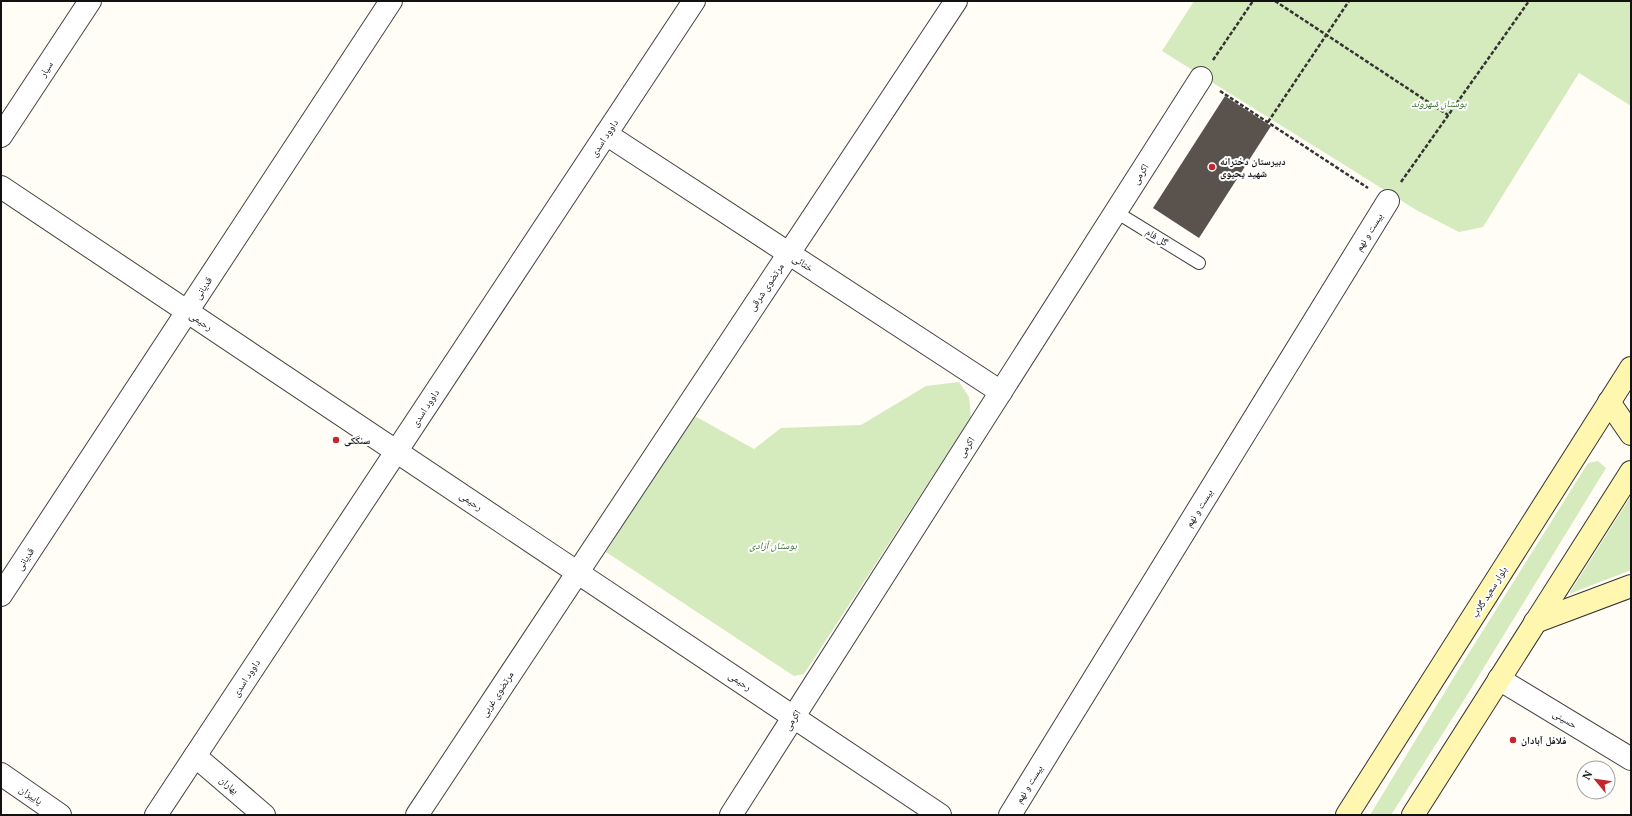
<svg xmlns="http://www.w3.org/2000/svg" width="1632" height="816" viewBox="0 0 1632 816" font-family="'PT Serif','Noto Naskh Arabic',serif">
  <rect width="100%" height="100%" fill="#fffdf5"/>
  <!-- green -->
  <g fill="#d5ebbd">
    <path d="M1194,1H1631V106L1579,73L1483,227L1459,232L1418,211L1162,51Z"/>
    <path d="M959,382L969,397L971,417L804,674L794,676L606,552L693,415L754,449L781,428L861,425L926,386Z"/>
    <path d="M1598,461L1606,468L1464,700L1391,815H1370L1457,672L1588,463Z"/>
    <path d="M1631,496V570L1569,594Z"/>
  </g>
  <!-- building -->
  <path fill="#5a524d" d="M1225,96L1271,126L1199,238L1153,208Z"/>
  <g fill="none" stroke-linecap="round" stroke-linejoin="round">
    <!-- service casing -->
    <g stroke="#444" stroke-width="14">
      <path id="service" d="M1116,212L1199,263"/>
    </g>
    <!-- minor casing -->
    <g stroke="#444" stroke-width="24">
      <g id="minor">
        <path d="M606,134L1001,392"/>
        <path d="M1,136L90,1"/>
        <path d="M1,595L391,1"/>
        <path d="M195,756L264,815"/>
        <path d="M1,774L60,815"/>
        <path d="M156,815L694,1"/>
        <path d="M417,815L956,1"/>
        <path d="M731,815L1201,78"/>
        <path d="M1010,815L1388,201"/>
      </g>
    </g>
    <!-- tertiary casing -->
    <g stroke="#444" stroke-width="24">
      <g id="tertiary">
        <path d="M1,187L940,815"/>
        <path d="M1499,679L1631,759"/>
      </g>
    </g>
    <!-- secondary casing -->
    <g stroke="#333" stroke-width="24">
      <g id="secondary">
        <path d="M1609,402L1631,434"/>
        <path d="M1535,622L1631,586"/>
        <path d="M1347,815L1631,368"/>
        <path d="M1413,815L1631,472"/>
      </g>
    </g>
    <!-- path -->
    <g stroke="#333" stroke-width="2.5" stroke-dasharray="4 2" stroke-linecap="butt">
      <path d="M1275,1L1448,115"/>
      <path d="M1213,60L1253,1"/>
      <path d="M1220,91L1368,188"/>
      <path d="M1268,122L1349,1"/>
      <path d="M1401,182L1529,1"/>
    </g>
    <!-- service -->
    <use href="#service" stroke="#fff" stroke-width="12"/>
    <!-- minor -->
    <use href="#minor" stroke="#fff" stroke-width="22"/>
    <!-- tertiary -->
    <use href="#tertiary" stroke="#fff" stroke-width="22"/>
    <!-- secondary -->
    <use href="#secondary" stroke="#fff6b0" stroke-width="22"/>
  </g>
  <!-- markers -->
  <g fill="#c4262e" stroke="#fff" stroke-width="1.5">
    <circle cx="1212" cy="167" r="4"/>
    <circle cx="336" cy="440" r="4"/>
    <circle cx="1513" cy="740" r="4"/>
  </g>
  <g text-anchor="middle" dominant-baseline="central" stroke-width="4" stroke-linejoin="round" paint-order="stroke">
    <!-- street labels -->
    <g font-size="10" fill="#111" stroke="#fff">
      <text transform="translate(46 69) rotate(-57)">سیار</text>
      <text transform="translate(604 138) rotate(-57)">داوود اسدی</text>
      <text transform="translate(1140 174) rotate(-58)">اکرمی</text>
      <text transform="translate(1369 232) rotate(-58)">بیست و نهم</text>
      <text transform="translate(1157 237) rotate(32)">گل فام</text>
      <text transform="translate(803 263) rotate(33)">ختائی</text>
      <text transform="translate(766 287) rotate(-56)">مرتضوی شرقی</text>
      <text transform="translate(203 288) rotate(-57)">قدیانی</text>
      <text transform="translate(201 321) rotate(34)">رحیمی</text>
      <text transform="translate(425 408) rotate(-57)">داوود اسدی</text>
      <text transform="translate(966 447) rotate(-57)">اکرمی</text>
      <text transform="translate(471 501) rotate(34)">رحیمی</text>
      <text transform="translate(1199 508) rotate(-58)">بیست و نهم</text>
      <text transform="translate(25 559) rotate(-57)">قدیانی</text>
      <text transform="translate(1489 592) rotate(-58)">بلوار سعید گلاب</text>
      <text transform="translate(246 678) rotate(-57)">داوود اسدی</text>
      <text transform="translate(740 681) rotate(34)">رحیمی</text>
      <text transform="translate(497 694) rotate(-57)">مرتضوی غربی</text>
      <text transform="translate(1565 719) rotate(31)">حسینی</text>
      <text transform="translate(792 720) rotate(-57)">اکرمی</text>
      <text transform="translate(1029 784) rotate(-58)">بیست و نهم</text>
      <text transform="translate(229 785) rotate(40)">بهاران</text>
      <text transform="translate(31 795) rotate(34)">پاییزان</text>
    </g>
    <!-- park labels -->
    <g font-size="10" font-style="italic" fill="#2f6b1f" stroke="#fff">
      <text x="1439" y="103">بوستان شهروند</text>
      <text x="773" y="545">بوستان آزادی</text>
    </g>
    <!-- poi labels -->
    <g font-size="10" font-weight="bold" fill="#111" stroke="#fff" text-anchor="start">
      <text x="1220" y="161">دبیرستان دخترانه<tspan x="1220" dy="12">شهید یحیوی</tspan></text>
      <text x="344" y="440">سنگکی</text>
      <text x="1521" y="740">فلافل آبادان</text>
    </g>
  </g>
  <!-- border -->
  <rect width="1632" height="816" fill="none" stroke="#111111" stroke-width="4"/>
  <!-- north arrow -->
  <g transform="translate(1596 780) rotate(299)"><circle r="19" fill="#ffffff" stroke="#a0a0a0"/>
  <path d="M0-3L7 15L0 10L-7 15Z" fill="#c4262e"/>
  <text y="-6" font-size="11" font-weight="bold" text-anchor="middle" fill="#111111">N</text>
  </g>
</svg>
